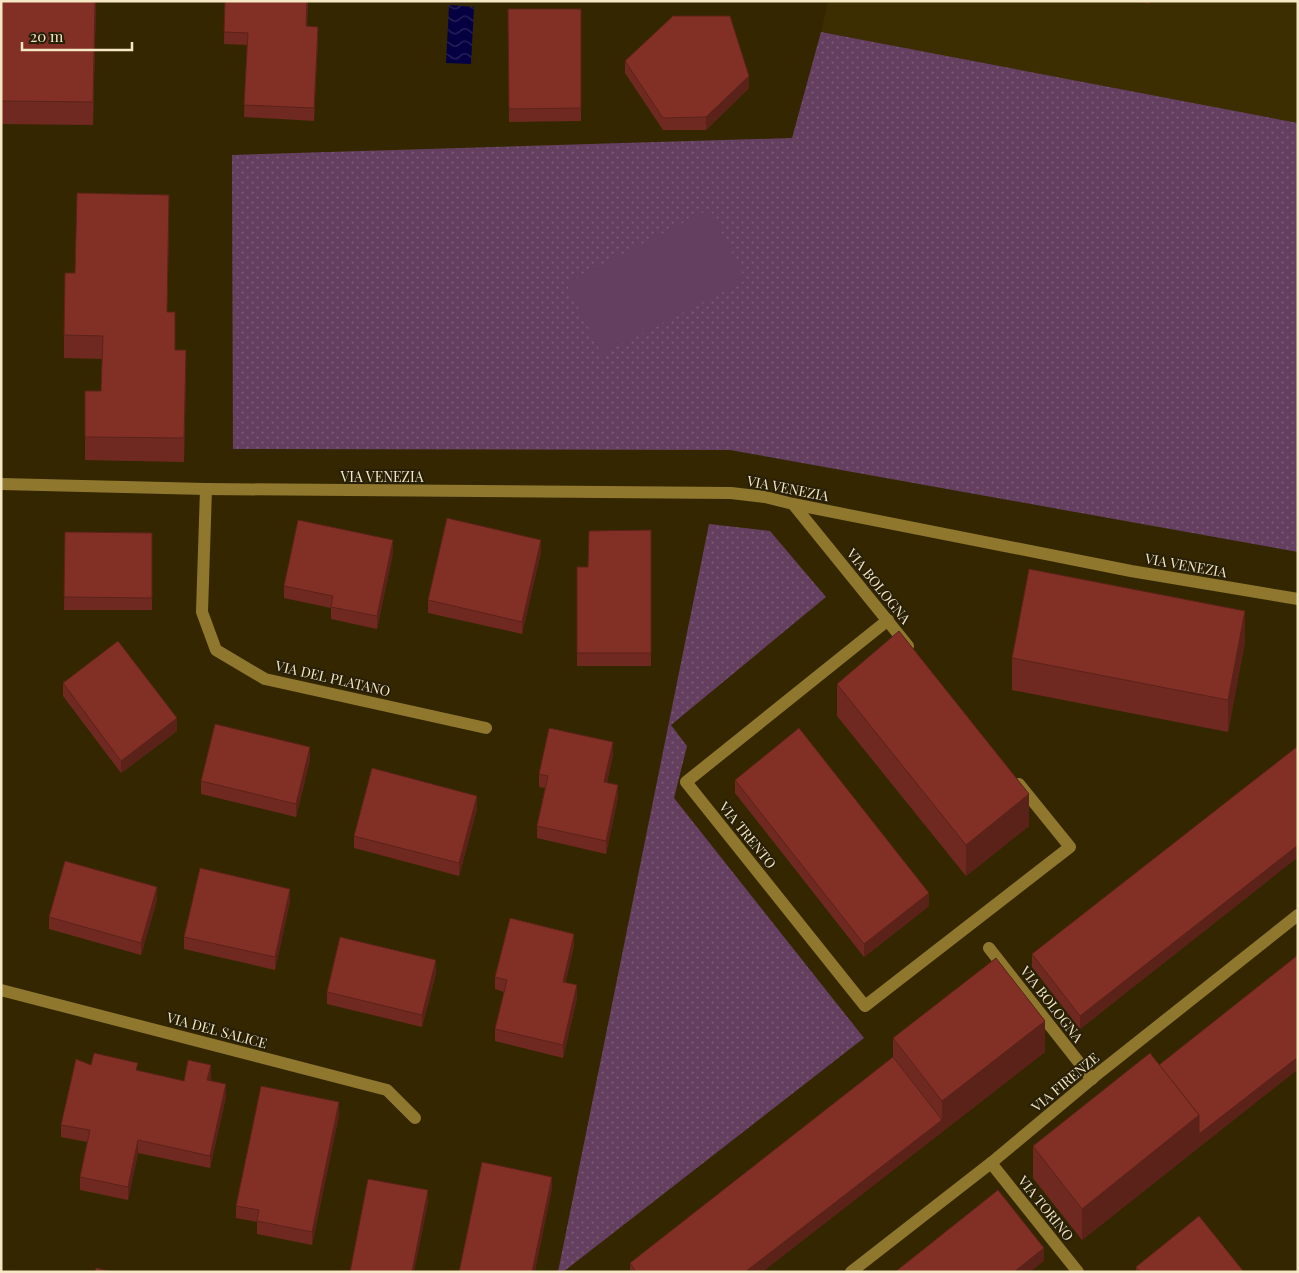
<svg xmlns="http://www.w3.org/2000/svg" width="1299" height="1273" viewBox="0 0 1299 1273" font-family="'Playfair Display',serif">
  <defs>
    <pattern id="grass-dots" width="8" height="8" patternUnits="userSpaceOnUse" patternTransform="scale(1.25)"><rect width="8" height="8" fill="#643f60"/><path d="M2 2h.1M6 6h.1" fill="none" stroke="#7b5b75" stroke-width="1.8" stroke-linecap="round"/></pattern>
    <pattern id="water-waves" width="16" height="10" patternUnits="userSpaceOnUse" patternTransform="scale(1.25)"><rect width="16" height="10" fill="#050042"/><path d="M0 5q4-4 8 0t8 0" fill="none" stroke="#2a255c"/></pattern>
  </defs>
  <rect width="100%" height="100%" fill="#342700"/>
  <!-- built -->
  <path fill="#3c2e00" d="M828,1H1298V123L821,32Z"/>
  <!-- grass -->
  <g fill="url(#grass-dots)">
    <path d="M821,32L1298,123V552L730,450L233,449L232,155L792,138Z"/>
    <path d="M709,524L770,531L826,597L671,725L687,746L674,798L864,1038L563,1272H558Z"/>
  </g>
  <!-- pitch -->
  <path fill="#643f60" d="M710,209L746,280L602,354L566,283Z"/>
  <!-- water -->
  <path fill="url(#water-waves)" d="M449,5L474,7L471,64L446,63Z"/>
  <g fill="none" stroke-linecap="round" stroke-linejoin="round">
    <!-- minor -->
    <g stroke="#8f772e" stroke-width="12">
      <path d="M1,484L206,489L731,493L765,497L793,504L1131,571L1298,599"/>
      <path d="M206,489L202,612L216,650L265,679L486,728"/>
      <path d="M793,504L908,646"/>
      <path d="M888,620L686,782L865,1006L1070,847L1019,784"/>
      <path d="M989,948L1092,1079"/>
      <path d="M1,990L387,1090L415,1118"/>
      <path d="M991,1163L1078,1272"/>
      <path d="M851,1272L991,1163L1100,1072L1298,915"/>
    </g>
  </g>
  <!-- wall -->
  <g fill="#702920">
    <path d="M1,1H96L93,125L1,124Z"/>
    <path d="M225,1H308L307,26L318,39L314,121L244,117L247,45L224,44Z"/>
    <path d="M691,1H709L691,2Z"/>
    <path d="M1137,1H1149V4Z"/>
    <path d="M508,9H581V121L509,122Z"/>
    <path d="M625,61L749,88L706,130H663L625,73Z"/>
    <path d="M169,218L167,312L175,350L186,374L184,462L85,460V391H101L102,359L64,358V335L75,273Z"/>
    <path d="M651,530V666H577V567H588Z"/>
    <path d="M65,532L152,533V610H64Z"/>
    <path d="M541,552L522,634L428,613V600Z"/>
    <path d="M393,553L377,629L331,619V608L284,598V586Z"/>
    <path d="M1245,642L1228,732L1012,690V658Z"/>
    <path d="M63,683L177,731L121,773L63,696Z"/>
    <path d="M837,684L1029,826L966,876L837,716Z"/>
    <path d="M1298,746V857L1080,1029L1032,967V954Z"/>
    <path d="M613,755L607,782L618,797L606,854L537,838V826L545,788L539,787V774Z"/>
    <path d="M310,760L296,817L201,794V781Z"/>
    <path d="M735,780L929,906L864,957L735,793Z"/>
    <path d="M477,809L459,876L354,848V836Z"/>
    <path d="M157,900L141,955L49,929V917Z"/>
    <path d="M290,901L275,970L184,949V937Z"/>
    <path d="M574,946L565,983L577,998L563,1058L495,1041V1029L504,992L495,989V977Z"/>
    <path d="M1298,955V1069L1082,1240L1033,1178V1146L1159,1065Z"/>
    <path d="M436,973L422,1027L327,1004V992Z"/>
    <path d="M893,1038L1045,1052L762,1272H630V1263L893,1057Z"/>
    <path d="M91,1065L138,1071L184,1081L211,1078L210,1081L226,1097L210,1168L138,1153L128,1200L80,1190V1177L87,1142L61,1137V1125Z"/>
    <path d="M339,1115L312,1245L257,1234V1222L236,1218V1206Z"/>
    <path d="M1136,1267L1244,1272H1136Z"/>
  </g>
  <!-- shaded-wall -->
  <g fill="#5b221a">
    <path d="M95,1H96L93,125V102Z"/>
    <path d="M318,27V39L314,121V108Z"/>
    <path d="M749,76V88L706,130V117Z"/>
    <path d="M186,350V374L184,462V438Z"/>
    <path d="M393,540V553L377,629V616Z"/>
    <path d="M541,540V552L522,634V622Z"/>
    <path d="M1245,611V642L1228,732V700Z"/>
    <path d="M177,718V731L121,773V761Z"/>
    <path d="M613,742V755L604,794V782Z"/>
    <path d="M310,747V760L296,817V804Z"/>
    <path d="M618,785V797L606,854V841Z"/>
    <path d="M1029,794V826L966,876V845Z"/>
    <path d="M477,796V809L459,876V863Z"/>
    <path d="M1298,845V857L1080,1029V1016Z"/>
    <path d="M157,887V900L141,955V943Z"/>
    <path d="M290,889V901L275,970V957Z"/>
    <path d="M929,893V906L864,957V944Z"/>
    <path d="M574,934V946L563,994V982Z"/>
    <path d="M436,960V973L422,1027V1015Z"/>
    <path d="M577,985V998L563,1058V1045Z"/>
    <path d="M1045,1021V1052L762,1272H745L942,1120V1101Z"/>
    <path d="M1298,1057V1069L1082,1240V1209L1199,1115Z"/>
    <path d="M211,1065V1078L207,1093V1080Z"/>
    <path d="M226,1084V1097L210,1168V1156Z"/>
    <path d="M339,1102V1115L312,1245V1232Z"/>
    <path d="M138,1140V1153L128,1200V1187Z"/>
    <path d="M552,1177V1189L535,1272H532Z"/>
    <path d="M428,1190V1203L414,1272H412Z"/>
    <path d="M1044,1248V1261L1030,1272H1014Z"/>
  </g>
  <!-- building -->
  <g fill="#823025" stroke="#5b221a">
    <path d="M1,1H95L93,102L1,101Z"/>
    <path d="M225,1H307L306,26L318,27L314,108L244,105L248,33L224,32Z"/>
    <path d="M508,9H581V108L509,109Z"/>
    <path d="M673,16H730L749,76L706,117L663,118L625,61Z"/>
    <path d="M77,193L169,195L167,312H175V350H186L184,438L85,437V391H101L103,336L64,335L65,273H75Z"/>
    <path d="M447,518L541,540L522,622L428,600Z"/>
    <path d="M298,520L393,540L377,616L331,607L333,596L284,586Z"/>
    <path d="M651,530V653H577V567H588L589,531Z"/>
    <path d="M65,532L152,533V598L64,597Z"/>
    <path d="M1029,569L1245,611L1228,700L1012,658Z"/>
    <path d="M899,631L1029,794L966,845L837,684Z"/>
    <path d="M118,641L177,718L121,761L63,683Z"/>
    <path d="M215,724L310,747L296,804L201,781Z"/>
    <path d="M549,728L613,742L604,782L618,785L606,841L537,826L548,776L539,774Z"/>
    <path d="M799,728L929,893L864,944L735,780Z"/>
    <path d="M1298,746V845L1080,1016L1032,954Z"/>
    <path d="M372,768L477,796L459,863L354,836Z"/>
    <path d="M65,861L157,887L141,943L49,917Z"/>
    <path d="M200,868L290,889L275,957L184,937Z"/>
    <path d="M510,918L574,934L563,982L577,985L563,1045L495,1029L507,980L495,977Z"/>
    <path d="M340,937L436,960L422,1015L327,992Z"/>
    <path d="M1298,955V1057L1199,1134V1115L1159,1065Z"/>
    <path d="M996,958L1045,1021L942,1101L893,1038Z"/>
    <path d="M94,1053L138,1063L136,1070L184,1081L188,1060L211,1065L207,1080L226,1084L210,1156L138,1140L128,1187L80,1177L90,1130L61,1125L76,1059L91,1065Z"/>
    <path d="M1150,1053L1199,1115L1082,1209L1033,1146Z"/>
    <path d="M893,1057L942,1120L745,1272H636L630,1263Z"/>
    <path d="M261,1086L339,1102L312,1232L257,1221L259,1210L236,1206Z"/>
    <path d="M482,1162L552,1177L532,1272H459Z"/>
    <path d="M368,1179L428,1190L412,1272H350Z"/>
    <path d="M998,1190L1044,1248L1014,1272H895Z"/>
    <path d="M1199,1216L1244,1272H1140L1136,1267Z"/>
    <path d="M96,1268L113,1272H95Z"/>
  </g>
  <g text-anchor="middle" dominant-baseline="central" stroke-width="4" stroke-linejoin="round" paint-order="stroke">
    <!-- street labels -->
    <g font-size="14" fill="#f5e8c5" stroke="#271f08">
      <text x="382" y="476">VIA VENEZIA</text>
      <text transform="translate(788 488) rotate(11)">VIA VENEZIA</text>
      <text transform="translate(1186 565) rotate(10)">VIA VENEZIA</text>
      <text transform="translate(879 586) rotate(51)">VIA BOLOGNA</text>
      <text transform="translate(333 678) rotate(13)">VIA DEL PLATANO</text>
      <text transform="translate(748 835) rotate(51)">VIA TRENTO</text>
      <text transform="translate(1052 1004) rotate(52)">VIA BOLOGNA</text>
      <text transform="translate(217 1030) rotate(15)">VIA DEL SALICE</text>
      <text transform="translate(1065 1082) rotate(-40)">VIA FIRENZE</text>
      <text transform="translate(1046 1208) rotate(51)">VIA TORINO</text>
    </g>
  </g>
  <!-- border -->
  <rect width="1299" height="1273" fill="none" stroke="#f5e8c5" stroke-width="5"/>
  <!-- scale -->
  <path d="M22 42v8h110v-8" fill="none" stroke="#f5e8c5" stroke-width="2.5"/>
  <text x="30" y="42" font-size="15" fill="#f5e8c5" stroke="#271f08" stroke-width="4" paint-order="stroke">20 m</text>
</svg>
